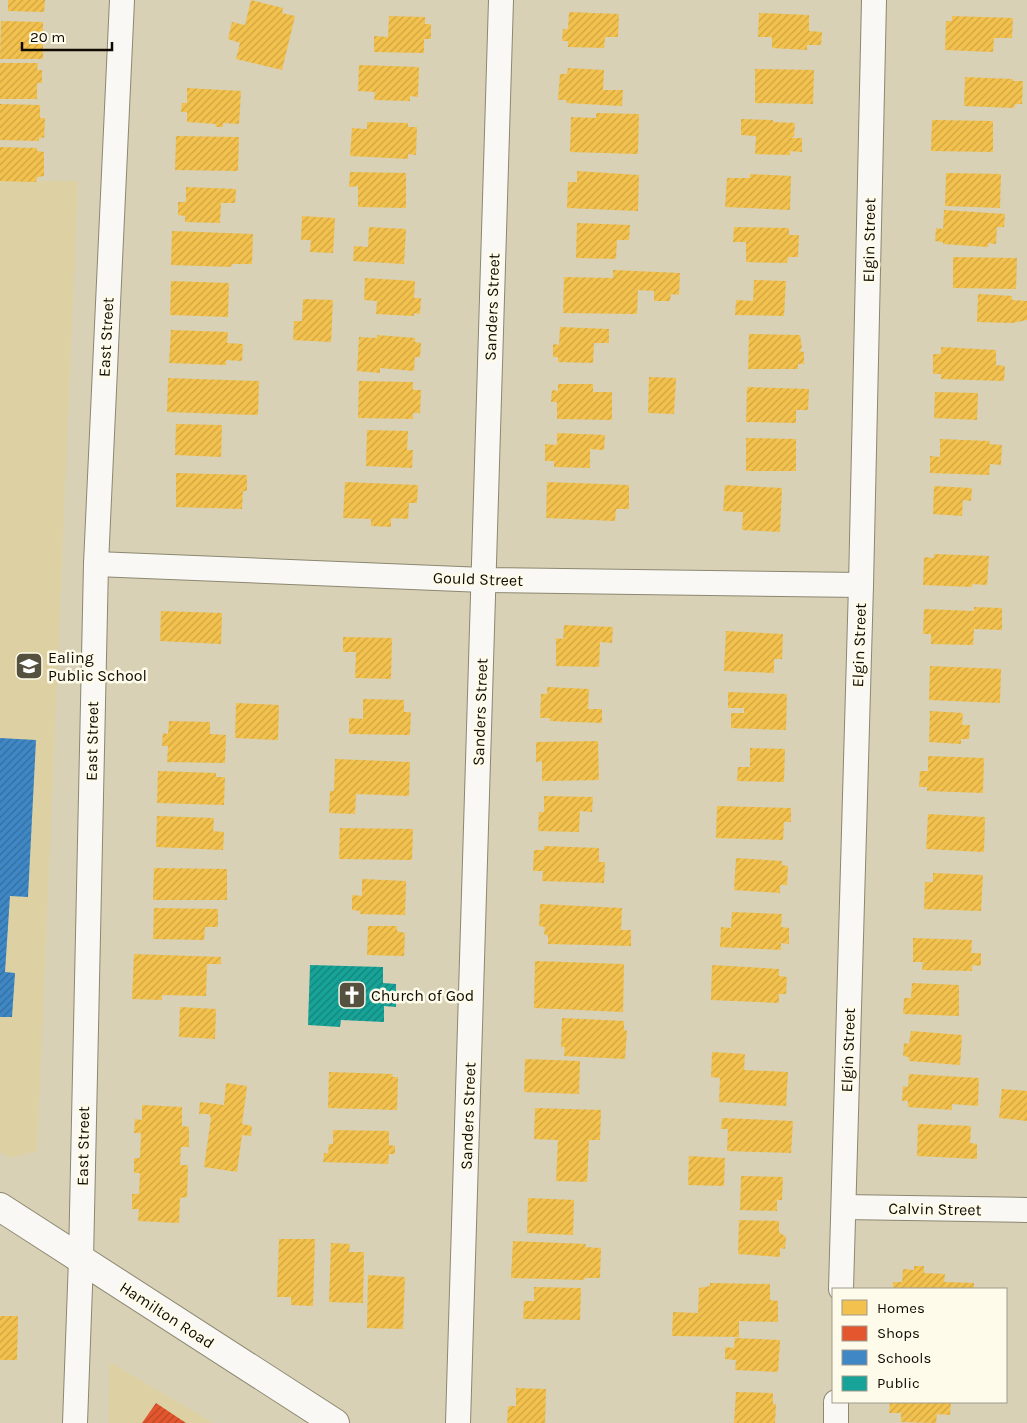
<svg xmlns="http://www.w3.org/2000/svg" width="1027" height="1423" viewBox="0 0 1027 1423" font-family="Karla,sans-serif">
  <defs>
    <pattern id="homes-hatch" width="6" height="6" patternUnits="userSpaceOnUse" patternTransform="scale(1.25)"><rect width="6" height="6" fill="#f2c14e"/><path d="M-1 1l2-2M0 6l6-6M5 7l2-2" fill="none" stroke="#cea442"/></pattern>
    <pattern id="shops-hatch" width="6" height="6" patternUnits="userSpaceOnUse" patternTransform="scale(1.25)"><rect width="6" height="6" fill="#e4572e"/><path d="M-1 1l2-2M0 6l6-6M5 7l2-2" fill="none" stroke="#b74625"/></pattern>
    <pattern id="schools-hatch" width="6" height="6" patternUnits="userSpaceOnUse" patternTransform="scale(1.25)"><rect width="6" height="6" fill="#3f88c5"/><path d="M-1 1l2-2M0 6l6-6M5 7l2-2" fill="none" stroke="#336d9e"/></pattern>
    <pattern id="public-hatch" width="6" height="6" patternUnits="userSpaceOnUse" patternTransform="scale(1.25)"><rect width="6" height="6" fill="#17a398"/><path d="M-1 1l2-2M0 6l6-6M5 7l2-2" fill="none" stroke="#13837a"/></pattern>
  </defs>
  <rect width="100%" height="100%" fill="#d8d1b5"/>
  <!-- built -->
  <g fill="#ddd1a3">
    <path d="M0,181H78L37,1151L10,1158L0,1152Z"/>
    <path d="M110,1362L213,1423H108Z"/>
  </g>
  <!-- homes -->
  <g fill="url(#homes-hatch)">
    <path d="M8,0H45L44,12L8,11Z"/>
    <path d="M251,0L283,8L282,13L295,16L282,70L236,59L240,43L228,39L232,22L245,25Z"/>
    <path d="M569,12L619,14L618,37H605L604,48L568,47V41H562L563,29H568Z"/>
    <path d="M759,13L809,15V31L822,32L821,45H807V50L772,48V37H758Z"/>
    <path d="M389,16L425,17V24H431V39H424V53L374,52V36L388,37Z"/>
    <path d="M952,16L1013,18L1012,38H994L993,52L945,50L946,21H952Z"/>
    <path d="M1,21L43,22V59H0Z"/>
    <path d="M0,63H38L37,70H42V83H37V99H0Z"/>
    <path d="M359,65L419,67L418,97L410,96V101L374,100L375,92L358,91Z"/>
    <path d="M568,68L604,70L603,90H623L622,106L566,103L567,100H558L560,74H567Z"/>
    <path d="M755,69L814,70L813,104L755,103Z"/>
    <path d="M965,77L1013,79V81H1023L1022,104H1015L1014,108L964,106Z"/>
    <path d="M187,88L241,91L239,124L223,123V127H216V124L187,122V112H181L182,103H187Z"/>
    <path d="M0,104L40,105V118H45L44,138L39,137V141L0,140Z"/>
    <path d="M596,113L639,114L638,154L570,152L571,117L596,118Z"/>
    <path d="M741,119L773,120V122L795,123L794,136L791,138H802V152L790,151V155L755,154L756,136L741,135Z"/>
    <path d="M932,120L993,121V152L931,151Z"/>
    <path d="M367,122L408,123V127H417L416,155L408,154V159L350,156L352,128L367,129Z"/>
    <path d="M176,136L239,137L238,171L175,170Z"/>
    <path d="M0,147L37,148V151L44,152V176L37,177L36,182L0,181Z"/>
    <path d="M577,171L639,175L638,211L567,208L568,182H577Z"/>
    <path d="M350,172L406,173V208L358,207V186L349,187Z"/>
    <path d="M946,173L1001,174L1000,208L945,206Z"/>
    <path d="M750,174L791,176L790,210L725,207L727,178H750Z"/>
    <path d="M186,187L236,189L235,203H221L220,223L185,222V216L178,215V202H186Z"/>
    <path d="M944,210L1005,214L1004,227H997L996,244L988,243V247L943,244V242L935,241L936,228L943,229Z"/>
    <path d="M302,216L335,218L333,253L310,252L311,240H301Z"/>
    <path d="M577,223L630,225L629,240H617L616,259L576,258Z"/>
    <path d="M369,227L406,229L404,264L353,261L354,246L368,247Z"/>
    <path d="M734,227L789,228V235H799L798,257H788L787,263L746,262V242H733Z"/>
    <path d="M172,231L253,234L252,264H232L231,267L171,265Z"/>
    <path d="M953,257L1017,258L1016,289L953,288Z"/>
    <path d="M613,270L680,273L679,295L671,294L670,301H654V291L638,290L637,314L563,313L564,277L613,278Z"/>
    <path d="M365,278L415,281L414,298H421L420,314L414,313V316L376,314L377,301L364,300Z"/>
    <path d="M754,280L786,281L784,316L735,315L736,300L753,301Z"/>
    <path d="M171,281L229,283L228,317L170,315Z"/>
    <path d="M978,294L1012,296V300L1027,301V320L1012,323L977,322Z"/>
    <path d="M303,299L333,300L331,342L293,340L294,321H302Z"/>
    <path d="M560,327L609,329V343H594L593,363L558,362V357H553V344L559,345Z"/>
    <path d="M171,330L228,332L227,343L243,344L242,361L226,360V365L169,363Z"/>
    <path d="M749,334L800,335L802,348L799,351L804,352V364H798V369H748Z"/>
    <path d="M377,335L415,338V342L421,343L420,357H415L414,371L380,368V373L357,371L359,337L377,338Z"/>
    <path d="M941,347L996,350V365L1005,366L1004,381L941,379V374H933V354H941Z"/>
    <path d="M649,377L676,378L674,414L648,413Z"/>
    <path d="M168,378L259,381L258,415L167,412Z"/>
    <path d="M359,381L413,382V390H421L420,413H413V419L358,418Z"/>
    <path d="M558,384H593V392H612V420L557,419V402H551L552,390L558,391Z"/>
    <path d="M747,387L809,389L808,410H796V423L746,422Z"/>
    <path d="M935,392L978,393L977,420L934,418Z"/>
    <path d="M176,424L222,425L221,457L175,455Z"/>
    <path d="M367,430L408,431L407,450H413L412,468L366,466Z"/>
    <path d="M557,433L605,435L604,450L590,449V468L554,467V461H545V444L557,445Z"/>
    <path d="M746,438L796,439V471H746Z"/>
    <path d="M940,439L990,441L989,444L1002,445L1001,465L990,464L989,475L930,473V456L940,457Z"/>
    <path d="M176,473L247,475V491H243L242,509L176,507Z"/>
    <path d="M345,482L418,485L417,503H409L408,519L391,518V527L371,526V519L343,518Z"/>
    <path d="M547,482L629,485V509H616L615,521L546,518Z"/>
    <path d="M725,485L782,488L780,532L742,530L743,512L723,511Z"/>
    <path d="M934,486L972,488L971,501L963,500L962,516L933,514Z"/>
    <path d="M934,554L989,556L987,585L972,584V587L923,585L924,557L934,558Z"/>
    <path d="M974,607L1002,608V630L974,629L973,645L931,644V634H923L924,609L974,611Z"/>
    <path d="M161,611L222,613L221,644L160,641Z"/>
    <path d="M564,625L613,627L612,643L600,642L599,667L556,666V638L563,639Z"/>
    <path d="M726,631L783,634L782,659H774V673L724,671Z"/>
    <path d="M343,637L392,638L391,679L355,678L356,652H343Z"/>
    <path d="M930,666L1001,669L1000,703L929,700Z"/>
    <path d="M547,687L589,689L588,709H602V723L550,721V718H540L541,694H547Z"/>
    <path d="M728,692L787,694L786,730L731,728V713H744V708H728Z"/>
    <path d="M363,699L404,700V712H411L410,735L349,734V718L363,719Z"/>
    <path d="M236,703L279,705L278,740L235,738Z"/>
    <path d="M930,711L963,713L962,725H970L969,739H961V744L929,742Z"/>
    <path d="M169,721L210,722V734L226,735L225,763L167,762L168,746H162L163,733L168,734Z"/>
    <path d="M598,741L599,780L542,781V761L536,762V742Z"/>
    <path d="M750,748L785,749L784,782L737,781L738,767H750Z"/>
    <path d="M928,756L984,758L983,793L927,791V787H919L920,771H928Z"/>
    <path d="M335,759L410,762L409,796L356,794L355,814L329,813L330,791H334Z"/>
    <path d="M158,771L216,773V777H225L224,805L157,803Z"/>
    <path d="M544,796L593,797L592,812L580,811L579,832L538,831L539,812H544Z"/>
    <path d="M717,806L791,808V822H784L783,840L716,838Z"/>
    <path d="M928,814L985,817L984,852L926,849Z"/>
    <path d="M157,816L214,818L213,831L224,832L223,850L156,847Z"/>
    <path d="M340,828L413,829L412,860L339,859Z"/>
    <path d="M544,846L599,848V862H605L604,883L542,881L543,871H533L534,850H544Z"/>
    <path d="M736,858L782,861V865L788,866L787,885H780V893L734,890Z"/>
    <path d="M154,868L227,869V900H153Z"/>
    <path d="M933,873L983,875L981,911L924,909L925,882H933Z"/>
    <path d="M362,879L406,881L405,915L360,914V911L352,910V895L362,896Z"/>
    <path d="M540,904L622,908L621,930H631V946L548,944V936L544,934L545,927L539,926Z"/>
    <path d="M154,908L218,909V927H205L204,940L153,939Z"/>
    <path d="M732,912L782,914L781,927L789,928V944L781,943V950L720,947L721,927L731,928Z"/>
    <path d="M368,926H397V931L405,933L404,956L367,955Z"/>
    <path d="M913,938L972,940L971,953H981V966L972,965V971L922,970L923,962H913Z"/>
    <path d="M134,954L221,957V964H207L206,996L162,995V1000L132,999Z"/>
    <path d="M535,961L624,964L623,1012L534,1008Z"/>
    <path d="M712,965L779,969V976L787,977L786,994H779V1003L711,1000Z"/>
    <path d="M912,983L959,985V1016L903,1014L904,998H911Z"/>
    <path d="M180,1007L216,1009L215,1039L179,1037Z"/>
    <path d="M562,1018L624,1021V1030L627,1031L625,1059L564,1056L565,1047H561Z"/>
    <path d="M911,1031L962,1035L960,1065L909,1061V1057L903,1056L904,1043L909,1044Z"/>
    <path d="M712,1052L745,1054L744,1070L788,1072L786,1106L719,1102L720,1078L711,1077Z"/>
    <path d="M525,1059L580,1061L579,1094L524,1092Z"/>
    <path d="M329,1072L393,1074L392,1077H398L397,1110L328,1108Z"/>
    <path d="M909,1074L979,1078L978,1106L952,1104V1110L908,1107V1101H902L903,1086L908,1087Z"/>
    <path d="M226,1083L247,1086L242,1124L252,1126L251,1136L242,1135L237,1172L204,1167L211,1118L209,1114H199L200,1102L224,1105Z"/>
    <path d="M1002,1089L1027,1091V1121L999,1118Z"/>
    <path d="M142,1105L182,1107V1126L189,1127V1147H181L180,1165H188L187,1197L180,1198L179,1223L138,1221L139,1209H132V1194H139L140,1173H134V1158H140L141,1133H134L135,1119L142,1120Z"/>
    <path d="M535,1108L601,1110L600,1140H589L587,1182L556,1181L558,1140L534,1139Z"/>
    <path d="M722,1118L793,1121L791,1153L727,1151L728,1129H721Z"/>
    <path d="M918,1124L971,1126L970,1143L977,1144V1159L917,1156Z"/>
    <path d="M333,1130L389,1131V1145L395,1146V1154H389L388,1164L323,1162L324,1153H328L329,1144H333Z"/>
    <path d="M689,1156L725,1158L724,1186L688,1185Z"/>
    <path d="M741,1176L783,1177L782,1200H777V1211L740,1210Z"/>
    <path d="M528,1198L574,1200L573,1235L527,1233Z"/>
    <path d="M739,1220L779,1221V1232L786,1237L785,1249L780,1248V1257L738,1254Z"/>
    <path d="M279,1239H315L313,1306L291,1305V1297H277Z"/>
    <path d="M513,1241L586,1244L585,1247L601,1248L600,1278H584V1280L511,1278Z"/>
    <path d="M331,1243L350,1244L349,1252H364L363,1303L329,1302Z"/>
    <path d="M914,1266H924V1273L945,1274L944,1282L974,1283V1289H893V1282H902L903,1269L914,1270Z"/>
    <path d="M368,1275L405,1277L403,1329L367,1328Z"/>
    <path d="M710,1283L770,1284V1300L778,1301V1322L739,1321V1337L672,1336L673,1312L698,1313L699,1288L710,1286Z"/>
    <path d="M534,1287L581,1288L580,1320L523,1319L524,1301H534Z"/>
    <path d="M0,1316H18L17,1360H0Z"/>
    <path d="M735,1338L780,1340L778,1372L735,1370L736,1360L725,1359V1347L734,1348Z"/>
    <path d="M516,1388L546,1389L545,1423H507L508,1406H516Z"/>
    <path d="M736,1392L773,1393V1404H776L775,1423H734Z"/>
    <path d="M890,1402H951L950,1415L937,1414L936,1423L901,1422V1413H889Z"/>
  </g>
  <!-- shops -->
  <path fill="url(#shops-hatch)" d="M156,1403L186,1423H142Z"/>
  <!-- schools -->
  <path fill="url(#schools-hatch)" d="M0,738L36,740L28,897L10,896L5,972L15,973L12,1017H0Z"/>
  <!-- public -->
  <path fill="url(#public-hatch)" d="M310,965L383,967V983L396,984V1007L384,1006V1022L341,1020L340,1027L308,1025Z"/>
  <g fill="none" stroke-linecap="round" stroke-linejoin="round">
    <!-- street casing -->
    <g stroke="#8c8771" stroke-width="26">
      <g id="street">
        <path d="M96,564L484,580L861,585"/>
        <path d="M844,1207L1027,1210"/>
        <path d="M841,1289L861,585L874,0"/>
        <path d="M75,1423L81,1259L96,564L122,0"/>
        <path d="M458,1423L501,0"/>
        <path d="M836,1423V1402"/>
      </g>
    </g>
    <!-- secondary casing -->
    <g stroke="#8c8771" stroke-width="30">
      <path id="secondary" d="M0,1207L335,1423"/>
    </g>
    <!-- street -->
    <use href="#street" stroke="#f9f8f4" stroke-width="24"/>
    <!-- secondary -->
    <use href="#secondary" stroke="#f9f8f4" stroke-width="28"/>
  </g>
  <!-- icons -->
  <defs>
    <g id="school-square" transform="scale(1.4375)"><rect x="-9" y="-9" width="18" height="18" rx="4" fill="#56503f" stroke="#fefbeb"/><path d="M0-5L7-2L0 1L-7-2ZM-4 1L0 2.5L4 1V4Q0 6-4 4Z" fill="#fff"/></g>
    <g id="church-square" transform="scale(1.4375)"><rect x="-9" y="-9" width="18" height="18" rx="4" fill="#56503f" stroke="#fefbeb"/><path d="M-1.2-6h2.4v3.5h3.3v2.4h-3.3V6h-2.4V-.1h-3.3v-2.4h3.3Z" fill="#fff"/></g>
  </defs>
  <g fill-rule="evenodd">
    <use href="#school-square" x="29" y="666"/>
    <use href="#church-square" x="352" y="995"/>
  </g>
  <g text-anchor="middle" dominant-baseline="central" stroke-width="5" stroke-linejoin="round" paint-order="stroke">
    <!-- street labels -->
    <g font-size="16" fill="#100b00" stroke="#fefbeb">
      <text transform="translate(869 240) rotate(-89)">Elgin Street</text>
      <text transform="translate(492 307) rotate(-88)">Sanders Street</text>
      <text transform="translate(106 337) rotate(-87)">East Street</text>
      <text transform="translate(478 579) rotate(2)">Gould Street</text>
      <text transform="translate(859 645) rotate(-88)">Elgin Street</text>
      <text transform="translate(480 712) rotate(-88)">Sanders Street</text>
      <text transform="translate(92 741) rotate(-89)">East Street</text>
      <text transform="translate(848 1050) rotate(-88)">Elgin Street</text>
      <text transform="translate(468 1116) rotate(-88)">Sanders Street</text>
      <text transform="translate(83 1146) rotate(-89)">East Street</text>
      <text transform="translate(935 1209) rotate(1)">Calvin Street</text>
      <text transform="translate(167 1315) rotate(33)">Hamilton Road</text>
    </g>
    <!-- poi labels -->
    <g font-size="16" fill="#100b00" stroke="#fefbeb" text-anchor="start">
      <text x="48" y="657">Ealing<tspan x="48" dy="18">Public School</tspan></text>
      <text x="371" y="995">Church of God</text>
    </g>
  </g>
  <!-- legend -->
  <rect x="832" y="1288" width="175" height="115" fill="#fefbeb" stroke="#9f9b8d"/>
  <rect x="842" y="1300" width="25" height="15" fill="#f2c14e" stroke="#9f9b8d"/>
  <text x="877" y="1313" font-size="15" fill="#100b00">Homes</text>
  <rect x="842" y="1326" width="25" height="15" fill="#e4572e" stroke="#9f9b8d"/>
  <text x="877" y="1338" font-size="15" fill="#100b00">Shops</text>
  <rect x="842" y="1350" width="25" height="15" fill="#3f88c5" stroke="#9f9b8d"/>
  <text x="877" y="1363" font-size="15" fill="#100b00">Schools</text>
  <rect x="842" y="1376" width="25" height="15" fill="#17a398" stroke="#9f9b8d"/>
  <text x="877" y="1388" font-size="15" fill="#100b00">Public</text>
  <!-- scale -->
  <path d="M22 42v8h90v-8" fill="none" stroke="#100b00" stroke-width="2.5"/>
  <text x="30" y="42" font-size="15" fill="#100b00" stroke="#fefbeb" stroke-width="4" paint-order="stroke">20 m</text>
</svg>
